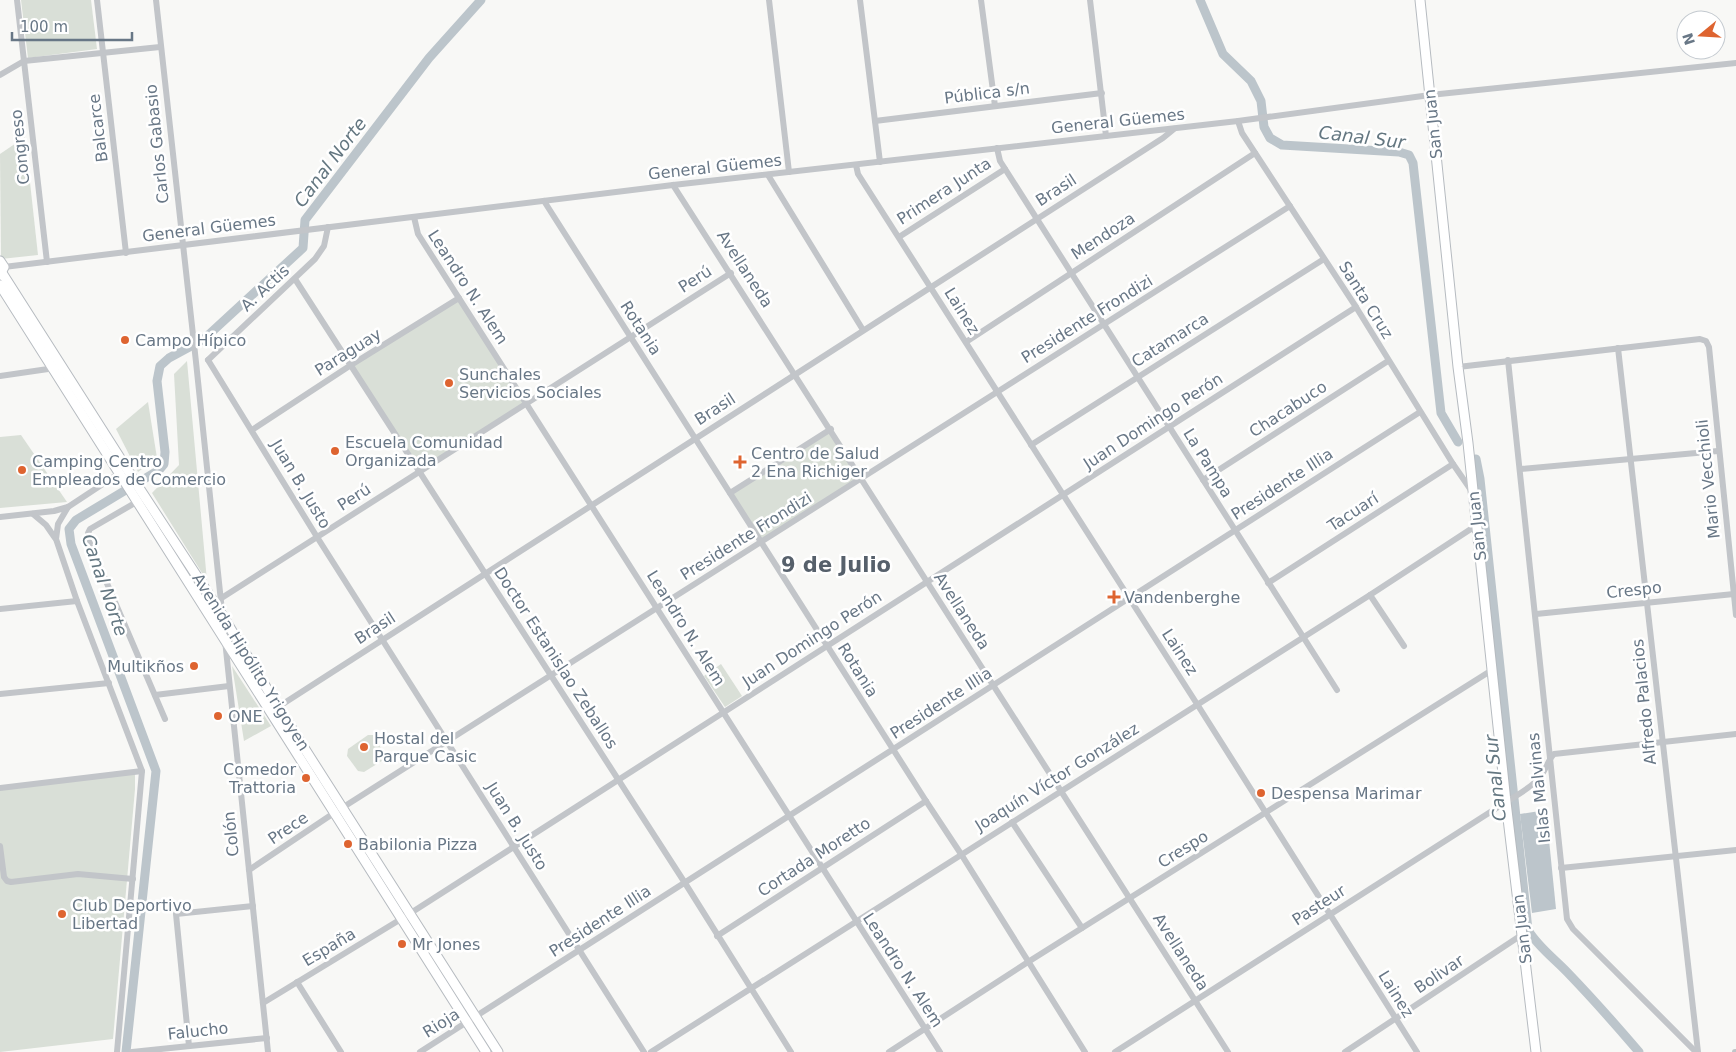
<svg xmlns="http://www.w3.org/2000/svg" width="1736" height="1052" viewBox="0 0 1736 1052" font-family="'DejaVu Sans',sans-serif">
  <rect width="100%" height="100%" fill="#f8f8f6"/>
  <!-- green -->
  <g fill="#d9dfd7">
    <path d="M21,0H91L97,49L28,58Z"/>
    <path d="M25,137L38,255L1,259L0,154Z"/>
    <path d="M459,298L526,403L419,472L351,365Z"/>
    <path d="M187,361L207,581L152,493L179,465L174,374Z"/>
    <path d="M148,402L157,458L138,472L116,429Z"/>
    <path d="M831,429L862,478L761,542L730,493Z"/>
    <path d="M21,435L67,502L0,508V437Z"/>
    <path d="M721,664L742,696L725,707L704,676Z"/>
    <path d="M232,666L271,726L244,741Z"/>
    <path d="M368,735H373L385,755V759L364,772L358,771L347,756L348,749Z"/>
    <path d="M135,774V789L113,1039L0,1052V789Z"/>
  </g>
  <!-- water -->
  <path fill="#bcc5cb" d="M1546,810L1556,909L1532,913L1520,814Z"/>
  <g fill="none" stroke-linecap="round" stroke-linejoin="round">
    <!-- canal -->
    <g stroke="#bcc5cb" stroke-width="9">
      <path d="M1200,0L1223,54L1251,81L1261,101L1264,127L1270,138L1282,145L1399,152L1409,155L1413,163L1441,413L1458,442"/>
      <path d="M1476,459L1480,479L1528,930C1538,947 1555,959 1568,973C1593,999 1616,1025 1639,1052"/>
      <path d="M126,1052L156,771L71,544L69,529L76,520L159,470L164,464L165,452L157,381L160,366L169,358L204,339L303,248L305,220L429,58L481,0"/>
    </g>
    <!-- secondary casing -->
    <g stroke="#b6bbc0" stroke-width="11">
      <g id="secondary">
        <path d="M1420,0L1458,367L1468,443L1506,802L1536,1052"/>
        <path d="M0,261L4,267L0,275"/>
        <path d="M2,273L141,491L221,613L278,707L498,1052"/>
        <path d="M0,285L486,1052"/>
      </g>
    </g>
    <!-- street -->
    <g stroke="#c2c5c9" stroke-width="6">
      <path d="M17,0L47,262"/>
      <path d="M97,0L126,253"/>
      <path d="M156,0L196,362L268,1052"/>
      <path d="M769,0L789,172"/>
      <path d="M860,0L880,162"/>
      <path d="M981,0L995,106"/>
      <path d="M1090,0L1106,136"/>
      <path d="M0,75L24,61L160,47"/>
      <path d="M875,121L1102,93"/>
      <path d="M1238,121L1242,133L1356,307L1453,464L1473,493"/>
      <path d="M997,148L1000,161L1337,690"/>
      <path d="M856,165L858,174L1197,704L1417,1052"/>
      <path d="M768,175L863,330"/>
      <path d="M673,185L1228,1052"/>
      <path d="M544,201L926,801L961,854L1085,1052"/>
      <path d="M414,217L418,234L940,1052"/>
      <path d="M899,237L1005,169"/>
      <path d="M4,267L673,185L1238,121L1430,95L1736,63"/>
      <path d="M295,279L685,883L791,1052"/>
      <path d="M966,342L1255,153"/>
      <path d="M1618,348L1698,1052"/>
      <path d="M208,360L317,537L644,1052"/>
      <path d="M208,360L315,259L324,246L328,227"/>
      <path d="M1508,360L1567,919L1573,929L1696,1052"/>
      <path d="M1458,367L1700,339L1706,341L1709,347L1736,615"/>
      <path d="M0,376L55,368"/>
      <path d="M252,430L351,365L459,298"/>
      <path d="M1031,445L1324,259"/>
      <path d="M1521,469L1718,451"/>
      <path d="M1203,480L1388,361"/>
      <path d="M730,493L831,429"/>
      <path d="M140,500L90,529L88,533V539L165,719"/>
      <path d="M68,507L58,524L56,539L77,601L142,771L117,1052"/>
      <path d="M33,514L46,525L55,538"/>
      <path d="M0,517L54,511L68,507L121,472"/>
      <path d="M1268,583L1453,464"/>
      <path d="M1370,595L1404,646"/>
      <path d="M220,599L731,273"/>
      <path d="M0,609L77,601"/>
      <path d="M1536,614L1734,594"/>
      <path d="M0,694L109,683"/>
      <path d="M155,695L229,686"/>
      <path d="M275,709L1163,138L1174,129"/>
      <path d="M0,788L142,771"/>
      <path d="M1012,822L1082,928"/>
      <path d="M0,846L4,877L7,881L11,882L78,874L133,879"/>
      <path d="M1561,868L1736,850"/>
      <path d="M249,870L334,813L1290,206"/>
      <path d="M717,936L926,801"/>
      <path d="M297,982L341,1052"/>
      <path d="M263,1003L406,916L1356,307"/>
      <path d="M189,1046L176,914L253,906"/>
      <path d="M132,1052L267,1038"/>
      <path d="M420,1052L1420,412"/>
      <path d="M651,1052L1370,595L1477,525"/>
      <path d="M889,1052L1028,962L1492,670"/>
      <path d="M1115,1052L1506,802C1517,795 1531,788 1539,778C1546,771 1547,761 1554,754L1736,734"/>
      <path d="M1345,1052L1523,934"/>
      <path d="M1735,1052H1736"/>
    </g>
    <!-- secondary -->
    <use href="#secondary" stroke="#fff" stroke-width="9"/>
  </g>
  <!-- markers -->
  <g fill="#de6430" stroke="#fff" stroke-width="2">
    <circle cx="125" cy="340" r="5"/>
    <circle cx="449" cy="383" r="5"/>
    <circle cx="335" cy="451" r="5"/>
    <path d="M737.5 454.5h5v5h5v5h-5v5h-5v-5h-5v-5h5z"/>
    <circle cx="22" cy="470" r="5"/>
    <path d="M1111.5 589.5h5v5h5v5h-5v5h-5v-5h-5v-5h5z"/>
    <circle cx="194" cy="666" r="5"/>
    <circle cx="218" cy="716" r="5"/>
    <circle cx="364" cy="747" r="5"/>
    <circle cx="306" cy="778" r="5"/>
    <circle cx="1261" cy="793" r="5"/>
    <circle cx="348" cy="844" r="5"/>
    <circle cx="62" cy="914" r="5"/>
    <circle cx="402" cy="944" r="5"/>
  </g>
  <g text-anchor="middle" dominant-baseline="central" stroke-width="5" stroke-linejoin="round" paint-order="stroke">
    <!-- street labels -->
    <g font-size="16" fill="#687786" stroke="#fff">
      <text transform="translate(987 93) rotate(-7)">Pública s/n</text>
      <text transform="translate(1118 121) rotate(-6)">General Güemes</text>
      <text transform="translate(1433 124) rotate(-96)">San Juan</text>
      <text transform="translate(98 128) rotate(-97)">Balcarce</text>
      <text transform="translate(157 144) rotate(-96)">Carlos Gabasio</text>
      <text transform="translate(20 147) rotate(-96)">Congreso</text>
      <text transform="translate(715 167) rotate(-6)">General Güemes</text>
      <text transform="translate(1056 190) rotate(-33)">Brasil</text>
      <text transform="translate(944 191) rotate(-33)">Primera Junta</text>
      <text transform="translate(209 228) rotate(-7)">General Güemes</text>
      <text transform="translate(1103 236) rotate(-33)">Mendoza</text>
      <text transform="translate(745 269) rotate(57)">Avellaneda</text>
      <text transform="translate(695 279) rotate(-33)">Perú</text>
      <text transform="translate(468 287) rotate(57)">Leandro N. Alem</text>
      <text transform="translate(265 288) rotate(-43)">A. Actis</text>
      <text transform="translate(1366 300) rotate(58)">Santa Cruz</text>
      <text transform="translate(962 311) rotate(58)">Lainez</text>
      <text transform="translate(1087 319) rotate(-32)">Presidente Frondizi</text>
      <text transform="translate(641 328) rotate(57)">Rotania</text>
      <text transform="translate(1170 340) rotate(-32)">Catamarca</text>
      <text transform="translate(348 352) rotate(-32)">Paraguay</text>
      <text transform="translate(715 409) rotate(-33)">Brasil</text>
      <text transform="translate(1288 409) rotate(-33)">Chacabuco</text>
      <text transform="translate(1153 421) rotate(-33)">Juan Domingo Perón</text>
      <text transform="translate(1208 463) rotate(58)">La Pampa</text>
      <text transform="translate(1708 479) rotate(-96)">Mario Vecchioli</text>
      <text transform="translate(301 484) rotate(59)">Juan B. Justo</text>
      <text transform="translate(1282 484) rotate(-33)">Presidente Illia</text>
      <text transform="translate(354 497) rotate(-33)">Perú</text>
      <text transform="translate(1353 512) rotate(-33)">Tacuarí</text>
      <text transform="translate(1477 526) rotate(-96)">San Juan</text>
      <text transform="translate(746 536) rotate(-32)">Presidente Frondizi</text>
      <text transform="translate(1634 590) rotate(-6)">Crespo</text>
      <text transform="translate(962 611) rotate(57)">Avellaneda</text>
      <text transform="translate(375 628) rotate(-33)">Brasil</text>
      <text transform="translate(686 628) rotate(58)">Leandro N. Alem</text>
      <text transform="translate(812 639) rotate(-33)">Juan Domingo Perón</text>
      <text transform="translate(1180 652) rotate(57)">Lainez</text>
      <text transform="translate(556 658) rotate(57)">Doctor Estanislao Zeballos</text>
      <text transform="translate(251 662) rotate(58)">Avenida Hipólito Yrigoyen</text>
      <text transform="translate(858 670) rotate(58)">Rotania</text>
      <text transform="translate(1644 702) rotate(-96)">Alfredo Palacios</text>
      <text transform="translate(941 703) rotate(-33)">Presidente Illia</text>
      <text transform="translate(1057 777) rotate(-32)">Joaquín Víctor González</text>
      <text transform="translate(1539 788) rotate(-96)">Islas Malvinas</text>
      <text transform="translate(517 826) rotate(58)">Juan B. Justo</text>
      <text transform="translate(288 828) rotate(-34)">Prece</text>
      <text transform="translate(231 834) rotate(-96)">Colón</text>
      <text transform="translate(1183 849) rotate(-32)">Crespo</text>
      <text transform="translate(814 857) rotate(-33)">Cortada Moretto</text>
      <text transform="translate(1319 905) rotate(-33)">Pasteur</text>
      <text transform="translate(600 921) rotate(-33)">Presidente Illia</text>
      <text transform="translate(1522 929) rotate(-97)">San Juan</text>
      <text transform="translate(329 947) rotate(-31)">España</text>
      <text transform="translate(1181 952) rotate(57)">Avellaneda</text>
      <text transform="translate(903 970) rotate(57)">Leandro N. Alem</text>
      <text transform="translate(1439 974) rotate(-34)">Bolivar</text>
      <text transform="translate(1396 994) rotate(58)">Lainez</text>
      <text transform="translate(441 1023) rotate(-32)">Rioja</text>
      <text transform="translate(198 1031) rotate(-6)">Falucho</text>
    </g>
    <!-- poi labels -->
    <g font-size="16" fill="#687786" stroke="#fff" text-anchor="start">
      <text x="135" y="340">Campo Hípico</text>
      <text x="459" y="374">Sunchales<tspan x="459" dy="18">Servicios Sociales</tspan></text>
      <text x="345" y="442">Escuela Comunidad<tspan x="345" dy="18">Organizada</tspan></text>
      <text x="751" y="453">Centro de Salud<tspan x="751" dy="18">2 Ena Richiger</tspan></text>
      <text x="32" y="461">Camping Centro<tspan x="32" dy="18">Empleados de Comercio</tspan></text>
      <text x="1124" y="597">Vandenberghe</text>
      <text x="184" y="666" text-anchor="end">Multikños</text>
      <text x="228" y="716">ONE</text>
      <text x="374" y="738">Hostal del<tspan x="374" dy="18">Parque Casic</tspan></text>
      <text x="296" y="769" text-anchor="end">Comedor<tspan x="296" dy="18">Trattoria</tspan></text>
      <text x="1271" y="793">Despensa Marimar</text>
      <text x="358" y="844">Babilonia Pizza</text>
      <text x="72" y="905">Club Deportivo<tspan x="72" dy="18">Libertad</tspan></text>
      <text x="412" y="944">Mr Jones</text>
    </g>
    <!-- water labels -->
    <g font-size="18" font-style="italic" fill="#647781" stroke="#fff">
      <text transform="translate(1362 137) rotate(7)">Canal Sur</text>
      <text transform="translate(330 162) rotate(-53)">Canal Norte</text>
      <text transform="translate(105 585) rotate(71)">Canal Norte</text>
      <text transform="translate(1495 778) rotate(-96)">Canal Sur</text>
    </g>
    <!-- district labels -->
    <g font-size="21" font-weight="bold" fill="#56606b" stroke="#fff">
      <text x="836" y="565">9 de Julio</text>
    </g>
  </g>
  <!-- north arrow -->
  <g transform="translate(1701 35) rotate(252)"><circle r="24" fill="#ffffff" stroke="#c3c9cf"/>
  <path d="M0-4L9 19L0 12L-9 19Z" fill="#de6430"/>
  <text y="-8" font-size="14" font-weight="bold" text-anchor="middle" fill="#687786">N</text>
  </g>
  <!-- scale -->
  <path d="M12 32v8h120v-8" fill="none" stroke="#687786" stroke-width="2.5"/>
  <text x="20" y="32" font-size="15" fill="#687786" stroke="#ffffff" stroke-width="4" paint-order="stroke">100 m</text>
</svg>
